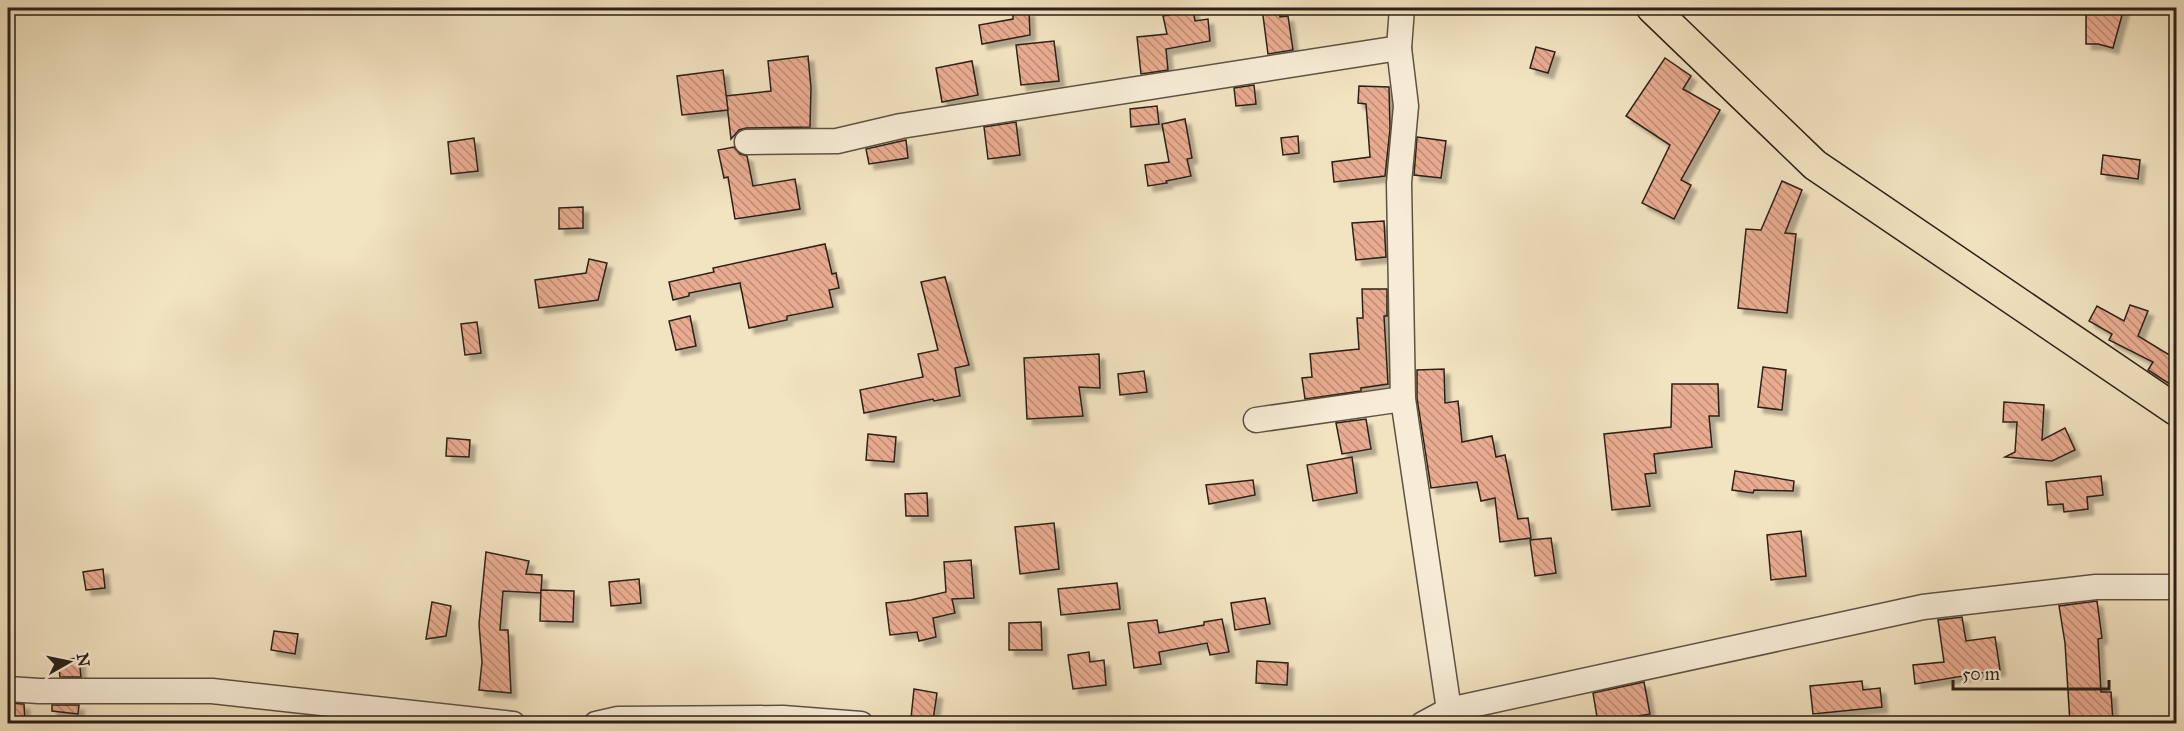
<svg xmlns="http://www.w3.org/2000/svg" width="2184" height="731" viewBox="0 0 2184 731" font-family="'IM FELL Great Primer',serif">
  <defs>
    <pattern id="building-back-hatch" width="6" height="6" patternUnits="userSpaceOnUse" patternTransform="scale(1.5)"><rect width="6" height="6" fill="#eaac91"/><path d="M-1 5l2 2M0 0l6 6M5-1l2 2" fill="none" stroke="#be8c76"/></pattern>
    <filter id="shadow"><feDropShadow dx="5.5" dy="5.5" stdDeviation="1.5" flood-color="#0004"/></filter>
  </defs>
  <rect width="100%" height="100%" fill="#f2e3c1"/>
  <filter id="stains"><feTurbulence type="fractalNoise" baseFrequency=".00333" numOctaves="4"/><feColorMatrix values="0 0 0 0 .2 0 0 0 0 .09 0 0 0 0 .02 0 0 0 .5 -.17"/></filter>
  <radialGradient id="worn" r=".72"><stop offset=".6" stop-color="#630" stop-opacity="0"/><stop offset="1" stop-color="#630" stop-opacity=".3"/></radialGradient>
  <!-- building -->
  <g fill="url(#building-back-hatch)" stroke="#2c2119" stroke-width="1.5" filter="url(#shadow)">
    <path d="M1262,8H1279L1280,17L1288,16L1293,50L1268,54Z"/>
    <path d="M2086,8H2124L2113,48L2098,44H2086Z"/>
    <path d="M1193,10L1195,21L1208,19L1210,41L1166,49L1168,70L1141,74L1137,37L1167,34L1163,16Z"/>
    <path d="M1013,11H1029L1030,35L982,44L979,25L1013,19Z"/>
    <path d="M1054,41L1059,81L1021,85L1016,45Z"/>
    <path d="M1536,47L1555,52L1548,73L1530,68Z"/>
    <path d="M808,56L811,88L810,127L746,128L739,130L731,139L726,96L771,91L768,61Z"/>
    <path d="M1665,58L1691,76L1683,89L1720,110L1681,180L1691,185L1674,219L1642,203L1670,145L1626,116Z"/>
    <path d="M972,61L978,95L942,102L936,68Z"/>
    <path d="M723,70L728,110L682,115L677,76Z"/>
    <path d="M1254,85L1256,104L1236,106L1234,88Z"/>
    <path d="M1359,86L1389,87L1390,129L1385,176L1334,182L1332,162L1370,157L1366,104L1358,103Z"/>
    <path d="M1157,106L1159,124L1131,127L1130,109Z"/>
    <path d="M1185,119L1192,158L1187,159L1191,176L1166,181L1167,183L1148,186L1145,165L1169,162L1162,124Z"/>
    <path d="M1016,122L1020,155L988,159L984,127Z"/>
    <path d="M1298,136L1299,153L1283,155L1281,138Z"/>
    <path d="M1417,137L1446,141L1441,178L1414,175Z"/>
    <path d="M474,138L478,171L451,174L448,142Z"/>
    <path d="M906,140L908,158L869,164L866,149Z"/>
    <path d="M734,147L740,154L747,156L753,186L795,179L800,209L735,219L728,177L724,178L718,150Z"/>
    <path d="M2103,155L2140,160L2138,179L2101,174Z"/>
    <path d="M1782,181L1802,190L1785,233L1796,234L1787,313L1738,308L1746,229L1761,230Z"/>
    <path d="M583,207V228L559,229V208Z"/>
    <path d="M1384,221L1386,257L1356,260L1352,223Z"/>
    <path d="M825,244L832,274L836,273L839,288L829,290L833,307L787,316V320L749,328L740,283L689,293V296L673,300L669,282L714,272L713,268Z"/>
    <path d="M589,259L607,263L598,300L539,308L535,280L586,273Z"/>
    <path d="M945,277L969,365L955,368L960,396L934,401L933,399L864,413L860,390L923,377L918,354L938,350L921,282Z"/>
    <path d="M1362,289H1387V316H1384L1388,384L1361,388V391L1305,399L1302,378L1312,377L1310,354L1359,349L1357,318H1363Z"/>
    <path d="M2130,305L2148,311L2138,336L2176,359V388L2148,370L2153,362L2109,340L2112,334L2089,321L2097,306L2124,321Z"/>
    <path d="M690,316L696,346L676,350L669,321Z"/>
    <path d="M477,322L481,353L465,355L461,324Z"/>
    <path d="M1099,354L1100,388L1079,387L1083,416L1027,419L1024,358Z"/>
    <path d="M1763,367L1786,370L1782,410L1758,407Z"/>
    <path d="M1444,369L1445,403L1458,401L1462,442L1492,436L1496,457L1505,455L1518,519L1528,518L1531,538L1500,542L1495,498L1481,501L1477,482L1431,488L1417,398V370Z"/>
    <path d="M1144,371L1147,392L1120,395L1118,374Z"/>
    <path d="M1672,384H1718L1719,416H1709L1712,447L1654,454L1656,473L1645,474L1650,506L1612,510L1604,434L1671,427Z"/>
    <path d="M2004,402L2044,405L2042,440L2065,428L2075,450L2052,461L2005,457L2015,452L2017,422H2003Z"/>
    <path d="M1366,419L1371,449L1342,454L1336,423Z"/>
    <path d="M868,434L896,437L894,462L866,460Z"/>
    <path d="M447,438L470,440L469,457L446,456Z"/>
    <path d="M1352,457L1357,493L1313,501L1307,465Z"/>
    <path d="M1735,471L1794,481L1793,491L1754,490L1753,493L1732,490Z"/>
    <path d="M2101,476L2103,495L2087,497L2088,509L2064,512L2063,504L2048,505L2046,482Z"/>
    <path d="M1253,480L1255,495L1209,504L1206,485Z"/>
    <path d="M927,493L928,516H906L905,494Z"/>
    <path d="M1054,523L1059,569L1020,574L1015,527Z"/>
    <path d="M1801,531L1806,576L1771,580L1767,535Z"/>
    <path d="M1551,538L1556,573L1535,576L1530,540Z"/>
    <path d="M486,552L529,561L526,574L542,575L541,593L503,591L500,630H508L511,693L479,690L482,662L479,624Z"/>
    <path d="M971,560L974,598L952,599L955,613L933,618L936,637L919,641L917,632L890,635L886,603L911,600L946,592L944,562Z"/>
    <path d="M103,569L105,588L86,590L83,572Z"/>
    <path d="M639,579L641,603L611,606L609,582Z"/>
    <path d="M1117,583L1120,609L1061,615L1058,589Z"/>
    <path d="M541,590L574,591L573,622L540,621Z"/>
    <path d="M1265,598L1270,624L1235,630L1231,603Z"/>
    <path d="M2097,601L2102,638L2098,639L2101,692H2111L2113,723H2070L2065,643L2059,606Z"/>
    <path d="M432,602L451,606L446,636L426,639Z"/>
    <path d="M1962,617L1966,641L1995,637L2000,670L1915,684L1913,665L1944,662L1938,620Z"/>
    <path d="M1222,619L1229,652L1210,655L1207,643L1159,652L1161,664L1134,668L1128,623L1157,620L1159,633L1204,625V622Z"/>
    <path d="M1041,622L1042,650H1009V623Z"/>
    <path d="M274,631L298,634L295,654L271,650Z"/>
    <path d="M1089,652L1090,662L1104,660L1106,685L1073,689L1068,655Z"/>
    <path d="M79,658L81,677H60L58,660Z"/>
    <path d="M1257,661L1288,663L1287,685L1256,683Z"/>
    <path d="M1862,681L1863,690L1880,688L1882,707L1813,714L1810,686Z"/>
    <path d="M1644,682L1650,714L1598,723L1593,693Z"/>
    <path d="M914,689L937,693L933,720L911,718Z"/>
    <path d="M8,703L24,704L25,723H8Z"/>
    <path d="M52,705H79L78,714L52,711Z"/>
  </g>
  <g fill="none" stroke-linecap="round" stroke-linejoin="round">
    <!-- minor casing -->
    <g stroke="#5e5243" stroke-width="27">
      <g id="minor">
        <path d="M1402,8L1399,48L1406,106L1399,183L1403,399L1449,710"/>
        <path d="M747,142L837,141L901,126L1399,48"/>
        <path d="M1256,420L1403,399"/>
        <path d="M8,689L39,691H212L513,724"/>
        <path d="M596,724L618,719L783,718L861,724"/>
        <path d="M1423,724L1449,710L1923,607L2096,587H2176"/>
      </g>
    </g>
    <!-- major casing -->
    <g stroke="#2c2119" stroke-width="33">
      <path id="major" d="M1652,8L1815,165L2176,410"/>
    </g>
    <!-- minor -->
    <use href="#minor" stroke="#f7edd7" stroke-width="24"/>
    <!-- major -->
    <use href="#major" stroke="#f2e3c1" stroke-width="30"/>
  </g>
  <!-- margin -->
  <rect width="2184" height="731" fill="none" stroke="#f2e3c1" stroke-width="30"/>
  <rect x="9" y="9" width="2166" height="713" fill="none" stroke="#2c2119" stroke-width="3"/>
  <rect x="15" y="15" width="2154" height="701" fill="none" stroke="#2c2119" stroke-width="1.5"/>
  <!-- north arrow -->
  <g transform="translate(69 662) rotate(81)" stroke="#f7edd7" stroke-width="4.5" paint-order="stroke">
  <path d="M0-4.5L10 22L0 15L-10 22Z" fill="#2c2119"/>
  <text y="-9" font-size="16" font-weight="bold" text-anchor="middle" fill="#2c2119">N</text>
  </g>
  <!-- scale -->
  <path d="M1953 680v9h156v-9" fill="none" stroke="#2c2119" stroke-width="3"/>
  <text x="1962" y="680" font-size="18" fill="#2c2119" stroke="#f7edd7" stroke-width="4.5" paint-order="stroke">50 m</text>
  <rect width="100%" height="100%" filter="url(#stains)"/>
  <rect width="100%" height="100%" fill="url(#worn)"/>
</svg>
